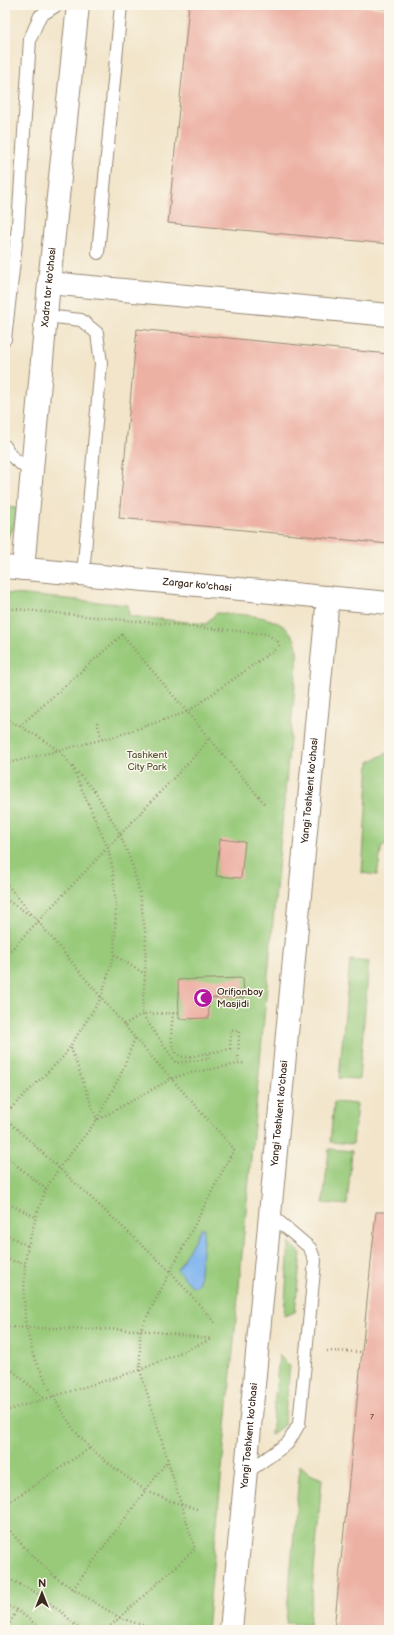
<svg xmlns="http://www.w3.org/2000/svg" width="394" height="1635" viewBox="0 0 394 1635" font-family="'Balsamiq Sans',sans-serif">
  <rect width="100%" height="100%" fill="#fbf7ec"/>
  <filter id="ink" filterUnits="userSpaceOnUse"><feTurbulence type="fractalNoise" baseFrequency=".025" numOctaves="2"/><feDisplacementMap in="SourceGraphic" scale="8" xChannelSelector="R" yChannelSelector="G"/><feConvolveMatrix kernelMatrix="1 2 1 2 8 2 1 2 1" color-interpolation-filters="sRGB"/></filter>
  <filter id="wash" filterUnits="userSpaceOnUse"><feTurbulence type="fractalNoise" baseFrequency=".012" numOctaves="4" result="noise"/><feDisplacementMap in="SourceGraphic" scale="16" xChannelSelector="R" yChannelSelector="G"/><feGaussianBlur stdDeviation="0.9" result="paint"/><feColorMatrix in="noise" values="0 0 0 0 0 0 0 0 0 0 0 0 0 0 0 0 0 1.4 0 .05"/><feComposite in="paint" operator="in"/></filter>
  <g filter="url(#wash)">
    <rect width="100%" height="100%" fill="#f2e5ca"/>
    <!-- green -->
    <g fill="#98ca7a" stroke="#6a7a4c">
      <path d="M5,507L17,508L13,529L5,542Z"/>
      <path d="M5,593L128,605L129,616L207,624L208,621L217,613C242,615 286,613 296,643C298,649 297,657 297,664L207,1630H5Z"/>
      <path d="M389,752V846H382L377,875L362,873L369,762Z"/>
      <path d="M350,960L369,962L359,1079L339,1078Z"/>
      <path d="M334,1102L357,1104L353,1144L330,1142Z"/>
      <path d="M329,1149L352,1151L347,1205L323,1203Z"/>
      <path d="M289,1242L301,1253L295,1312L284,1316Z"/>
      <path d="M279,1355L290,1366L284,1425L271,1435Z"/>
      <path d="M300,1465L310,1474L322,1479L309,1625L286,1623Z"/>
    </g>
    <!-- water -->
    <path fill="#81b5ee" stroke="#5e7086" d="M201,1228H204L199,1283L197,1286H192L177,1270Z"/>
    <g id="blocks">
      <!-- building -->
      <g fill="#edb1a4">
        <path d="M189,5H350L389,9V244L168,223Z"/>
        <path d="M137,329L389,354V544L119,518Z"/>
        <path d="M220,839L245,842L241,878L216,876Z"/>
        <path d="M243,978L244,997L208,998L209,1018L179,1019L178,980Z"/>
        <path d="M376,1212H389V1630H334Z"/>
      </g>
    </g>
  </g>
  <g filter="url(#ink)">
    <use href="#blocks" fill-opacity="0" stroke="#968874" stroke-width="1"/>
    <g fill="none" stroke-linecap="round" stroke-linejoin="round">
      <!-- service casing -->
      <g stroke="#968874" stroke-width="14">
        <g id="service">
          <path d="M98,253L121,5"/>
          <path d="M46,316L81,320L97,333L101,363L83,575"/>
          <path d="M5,339L18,226L30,39L40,16L57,5"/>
          <path d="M5,446L10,455L32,473"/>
          <path d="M246,1473L288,1443L299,1424L315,1261L310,1248L270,1214"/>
        </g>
      </g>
      <!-- minor casing -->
      <g stroke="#968874" stroke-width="24">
        <g id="minor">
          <path d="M49,283L389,315"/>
          <path id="s1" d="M5,567L389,603"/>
          <path id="s2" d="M23,569L49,283L78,5"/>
          <path id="s3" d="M231,1630L328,597"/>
        </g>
      </g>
      <!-- path -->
      <g stroke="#968874" stroke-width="2.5" stroke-dasharray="1 3" stroke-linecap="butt">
        <path d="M5,608L267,634L278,642L280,648"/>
        <path d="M5,718L39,737L59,751L96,793L120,834L132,864L139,890L146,937L145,974L142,1014L176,1063L209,1059L208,1053L230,1049L231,1030L239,1031L238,1064"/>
        <path d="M97,722L102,740"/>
        <path d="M20,726L122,635L265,804"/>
        <path d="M5,764L116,736L187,712L277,648"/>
        <path d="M5,882L135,1038L234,1149L140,1330V1370L195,1549L106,1630"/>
        <path d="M5,899L32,916"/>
        <path d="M114,955L145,974"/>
        <path d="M5,956L202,748L209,738"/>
        <path d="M173,1013C172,1026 166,1057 186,1057C193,1057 201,1054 208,1053"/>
        <path d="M124,1025L142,1014L179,1013"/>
        <path d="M71,1048L97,1120"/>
        <path d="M5,1114L64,1056L101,998L114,955L116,907L113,871L108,848L72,767"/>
        <path d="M5,1118L170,1271L215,1323"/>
        <path d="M97,1119L120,1076L135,1038"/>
        <path d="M5,1156L46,1189"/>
        <path d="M5,1202L36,1217"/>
        <path d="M5,1234L28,1246"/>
        <path d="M5,1259L25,1264"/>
        <path d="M5,1327L140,1330L212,1339"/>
        <path d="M327,1351L361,1352"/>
        <path d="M5,1369L12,1370L44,1398"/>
        <path d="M5,1411L140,1370L212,1339"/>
        <path d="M5,1505L90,1448"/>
        <path d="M197,1509L170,1501L145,1490L117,1470L90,1448L73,1429L53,1396L33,1355L25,1320L24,1295L25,1264L28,1246L36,1217L46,1189L59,1168L97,1120L171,1079L185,1074L244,1063"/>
        <path d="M5,1525L24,1547L56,1578L120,1618L157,1630"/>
        <path d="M5,1577L35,1592L64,1614L80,1630"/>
        <path d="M73,1589L168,1460"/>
        <path d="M5,1605L17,1610L43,1630"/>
        <path d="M6,1630L17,1610"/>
      </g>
      <!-- service -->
      <use href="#service" stroke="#fff" stroke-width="12"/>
      <!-- minor -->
      <use href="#minor" stroke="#fff" stroke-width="22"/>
    </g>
  </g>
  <!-- icons -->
  <defs>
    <g id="mosque-disc" transform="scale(1)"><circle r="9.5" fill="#b5179e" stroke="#fbf7ec"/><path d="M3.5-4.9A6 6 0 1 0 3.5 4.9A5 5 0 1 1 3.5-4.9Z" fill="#fff"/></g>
  </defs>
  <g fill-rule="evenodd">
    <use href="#mosque-disc" x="203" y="998"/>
  </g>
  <g text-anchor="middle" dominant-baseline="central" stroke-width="3" stroke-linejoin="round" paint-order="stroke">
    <!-- number labels -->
    <g font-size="8" fill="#684c40">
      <text x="372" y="1416">7</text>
    </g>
    <!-- street labels -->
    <g font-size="10" fill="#3b2a1e" stroke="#fbf7ec">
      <text stroke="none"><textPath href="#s2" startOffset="283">Xadra tor ko'chasi</textPath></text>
      <text stroke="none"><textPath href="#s1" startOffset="193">Zargar ko'chasi</textPath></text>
      <text stroke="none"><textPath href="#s3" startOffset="843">Yangi Toshkent ko'chasi</textPath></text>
      <text stroke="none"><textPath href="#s3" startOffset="519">Yangi Toshkent ko'chasi</textPath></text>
      <text stroke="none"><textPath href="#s3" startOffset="195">Yangi Toshkent ko'chasi</textPath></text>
    </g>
    <!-- park labels -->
    <g font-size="10" fill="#575a3a" stroke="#fbf7ec">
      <text x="147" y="755">Tashkent<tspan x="147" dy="12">City Park</tspan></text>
    </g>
    <!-- poi labels -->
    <g font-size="10" fill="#3b2a1e" stroke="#fbf7ec" text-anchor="start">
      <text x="217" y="992">Orifjonboy<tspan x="217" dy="12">Masjidi</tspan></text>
    </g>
  </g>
  <!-- margin -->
  <rect width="394" height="1635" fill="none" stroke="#fbf7ec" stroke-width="20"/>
  <!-- north arrow -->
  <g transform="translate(42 1593)" stroke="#fbf7ec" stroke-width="3" paint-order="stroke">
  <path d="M0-3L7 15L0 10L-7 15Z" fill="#3b2a1e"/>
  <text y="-6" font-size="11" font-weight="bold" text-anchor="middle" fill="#3b2a1e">N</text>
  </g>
</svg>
